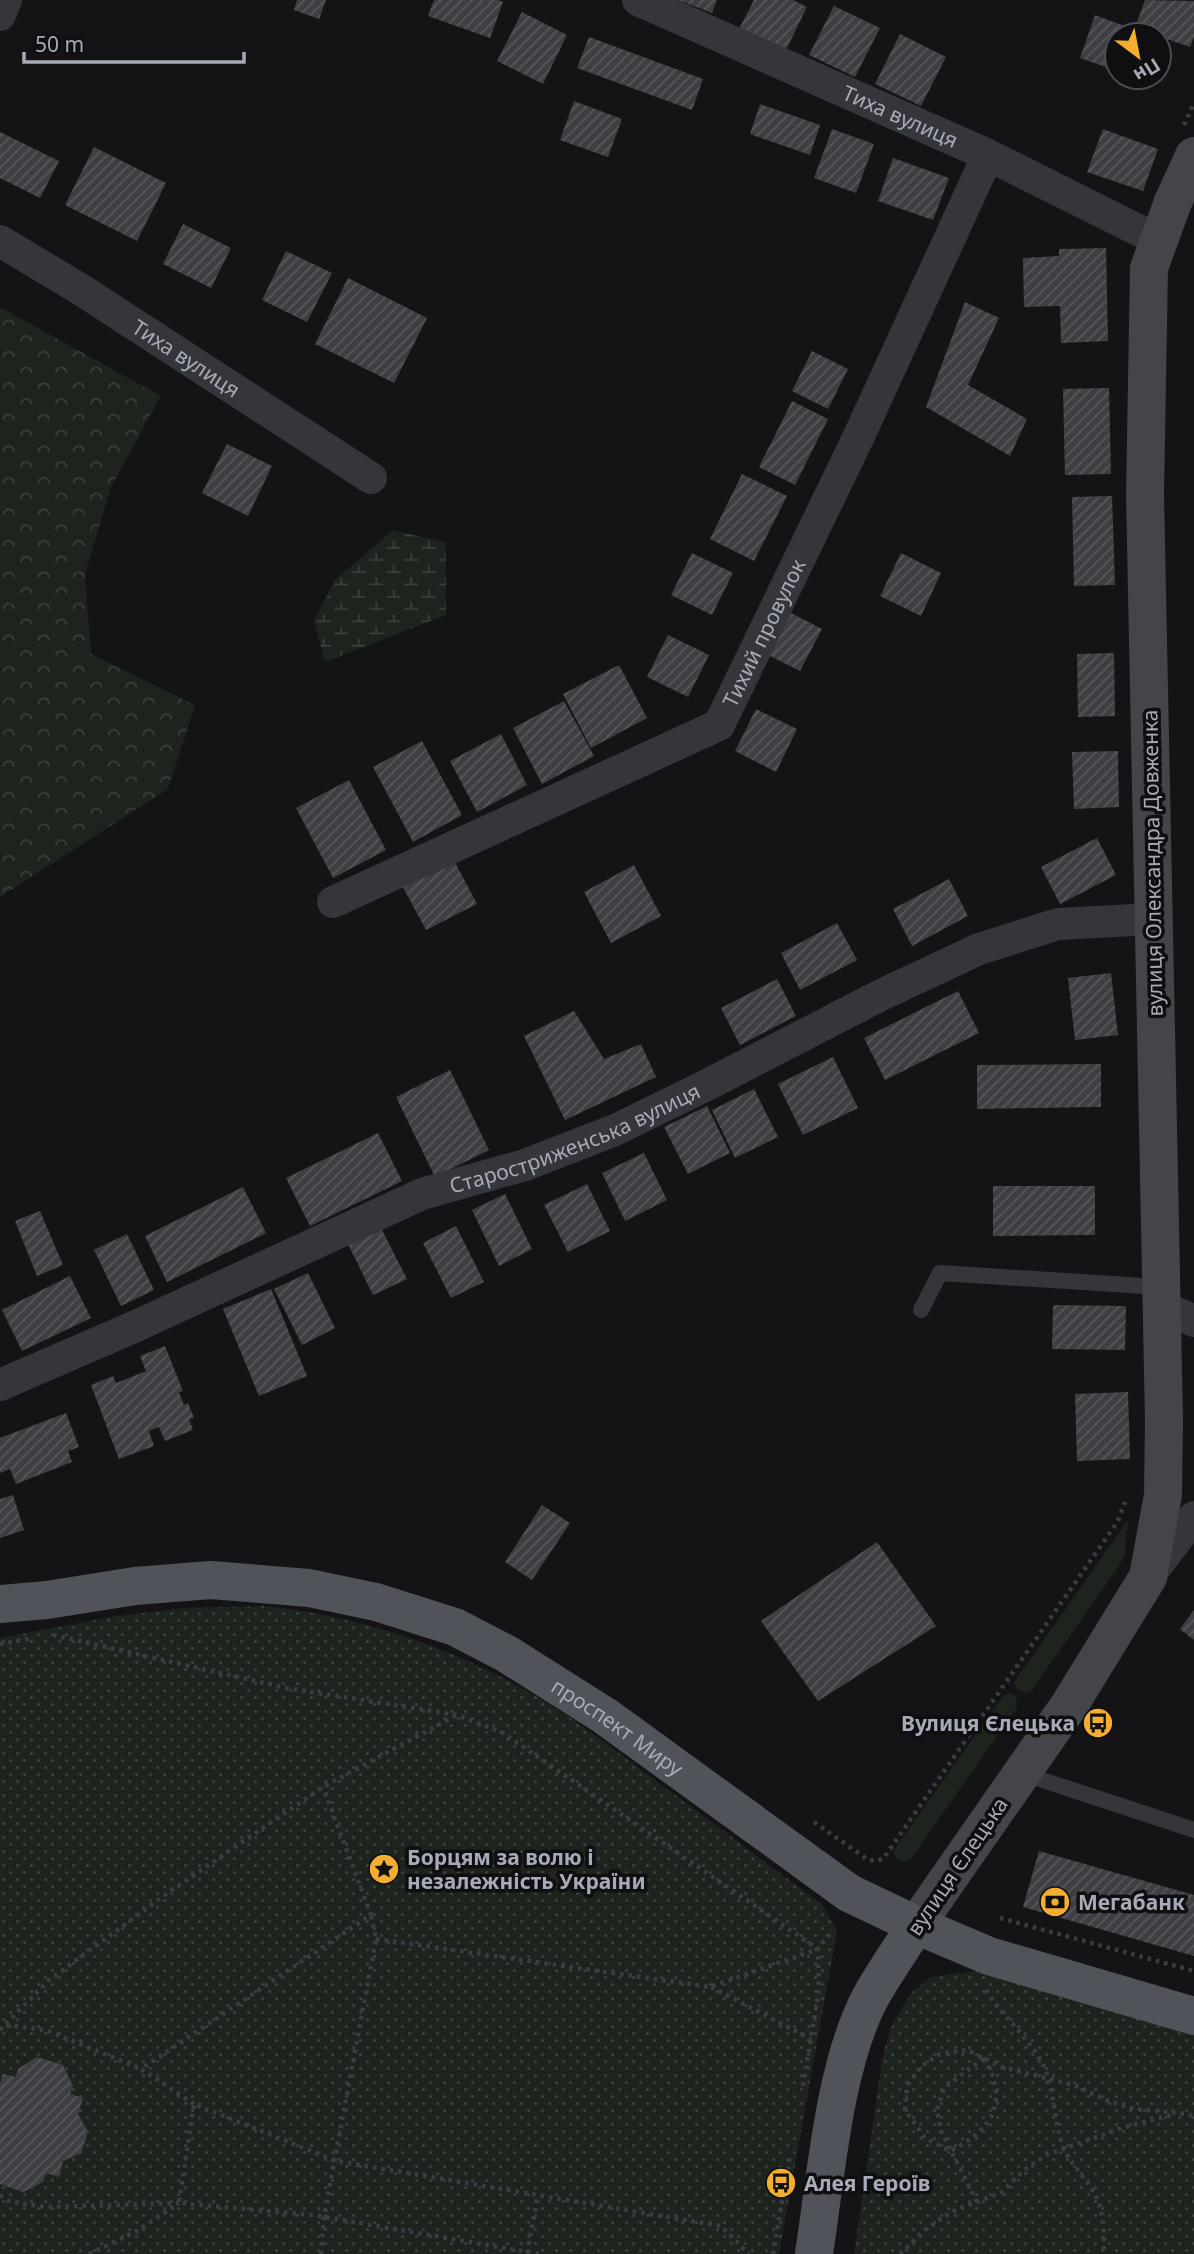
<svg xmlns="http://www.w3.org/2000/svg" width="1194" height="2254" viewBox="0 0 1194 2254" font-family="'Noto Sans',sans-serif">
  <defs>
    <pattern id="forest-crowns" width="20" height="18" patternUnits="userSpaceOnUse" patternTransform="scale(1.75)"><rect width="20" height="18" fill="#1c241d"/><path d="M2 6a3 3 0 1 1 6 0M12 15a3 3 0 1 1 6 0" fill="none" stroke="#3a413c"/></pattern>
    <pattern id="wetland-marsh" width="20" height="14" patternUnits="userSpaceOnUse" patternTransform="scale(1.75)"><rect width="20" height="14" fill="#1c241d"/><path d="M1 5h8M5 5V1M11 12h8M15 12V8" fill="none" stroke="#3a413c"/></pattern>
    <pattern id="park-dots" width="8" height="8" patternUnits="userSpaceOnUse" patternTransform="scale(1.75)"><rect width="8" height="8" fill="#1c241d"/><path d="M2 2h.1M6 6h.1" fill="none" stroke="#3a413c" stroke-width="1.8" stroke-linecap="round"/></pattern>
    <pattern id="building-hatch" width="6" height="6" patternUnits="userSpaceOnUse" patternTransform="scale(1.75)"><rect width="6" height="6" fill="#3e3f43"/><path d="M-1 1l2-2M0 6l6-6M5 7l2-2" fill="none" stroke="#57585c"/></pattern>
  </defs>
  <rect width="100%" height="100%" fill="#141416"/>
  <!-- green -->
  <g fill="#1c241d">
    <path d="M1128,1520L1125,1554L1119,1566L1032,1690C1025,1694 1022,1692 1016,1688L1014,1682Z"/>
    <path d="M1011,1693L1016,1696L1017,1708L910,1860L903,1862L896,1859L893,1852L900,1841L1003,1696Z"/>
  </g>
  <!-- forest -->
  <path fill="url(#forest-crowns)" d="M0,307L161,396L111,487L85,574L91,654L195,705L168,789L0,897Z"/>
  <!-- wetland -->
  <path fill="url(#wetland-marsh)" d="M393,530L446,543V615L325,662L314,621L335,580Z"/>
  <!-- park -->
  <g fill="url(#park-dots)">
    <path d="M262,1606C371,1616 481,1657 572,1719C605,1742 637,1767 670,1791C721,1829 772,1867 823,1905L837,1931L779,2254H0V1638L110,1617L185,1608Z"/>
    <path d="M977,1971L1194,2032V2254H854L883,2054L893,2022L911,1993L931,1977Z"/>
  </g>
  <!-- building -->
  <g fill="url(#building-hatch)">
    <path d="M297,0H326L319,19L294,10Z"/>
    <path d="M434,0H498L503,2L490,38L428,16Z"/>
    <path d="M678,0H717L712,13Z"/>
    <path d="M754,0H793L807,7L783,56L737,33Z"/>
    <path d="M1145,0L1194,1V37L1190,47L1135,28Z"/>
    <path d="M834,6L880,28L855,77L809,55Z"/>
    <path d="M522,12L567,35L543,84L497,61Z"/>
    <path d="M1095,15L1149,35H1117V71L1080,58Z"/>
    <path d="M900,34L946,57L921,106L875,84Z"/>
    <path d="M589,37L703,79L692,110L577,68Z"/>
    <path d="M574,101L622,119L608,157L560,140Z"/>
    <path d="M760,104L820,125L810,155L750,134Z"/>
    <path d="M832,129L874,144L856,193L814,178Z"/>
    <path d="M1103,129L1158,149L1143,191L1087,172Z"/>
    <path d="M0,132L59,161L40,198L0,178Z"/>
    <path d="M94,147L166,183L137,241L65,205Z"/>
    <path d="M893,158L949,178L933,220L878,201Z"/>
    <path d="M183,224L231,248L211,288L163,264Z"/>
    <path d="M1106,248L1108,341L1061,343L1060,306L1024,307L1023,258L1059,256V249Z"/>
    <path d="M286,251L332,273L307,322L262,300Z"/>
    <path d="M348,278L427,318L394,383L315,344Z"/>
    <path d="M965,302L999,318L968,385L1027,419L1010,456L926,407Z"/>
    <path d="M812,351L848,369L828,409L792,391Z"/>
    <path d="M1109,388L1111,474L1065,475L1063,389Z"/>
    <path d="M792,401L828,419L795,485L759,467Z"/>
    <path d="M227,444L272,466L248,516L202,493Z"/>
    <path d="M742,474L787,496L754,561L710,539Z"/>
    <path d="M1112,496L1115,585L1074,586L1072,497Z"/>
    <path d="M692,553L733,573L712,615L671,595Z"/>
    <path d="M901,553L941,573L921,616L880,596Z"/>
    <path d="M781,608L822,629L800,671L760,651Z"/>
    <path d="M668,635L709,655L688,697L647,677Z"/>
    <path d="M1114,653L1115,716L1078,717L1077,654Z"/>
    <path d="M619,665L647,718L591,748L563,694Z"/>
    <path d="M564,701L594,756L542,784L513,728Z"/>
    <path d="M756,709L797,729L776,772L735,751Z"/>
    <path d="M501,734L527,785L477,812L450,761Z"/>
    <path d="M422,741L462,815L413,842L373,767Z"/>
    <path d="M1118,751L1119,807L1074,809L1072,752Z"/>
    <path d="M349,780L386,850L333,878L296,808Z"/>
    <path d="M1097,838L1116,875L1060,904L1041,867Z"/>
    <path d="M450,853L477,904L426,930L399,880Z"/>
    <path d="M634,865L661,916L611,943L584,892Z"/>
    <path d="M949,879L968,916L912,946L893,909Z"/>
    <path d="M837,923L857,960L800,990L781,953Z"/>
    <path d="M1111,973L1118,1035L1075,1040L1068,978Z"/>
    <path d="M777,979L796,1016L740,1045L721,1008Z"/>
    <path d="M958,991L979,1033L885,1080L864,1038Z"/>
    <path d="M574,1011L604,1059L641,1044L656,1077L565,1120L524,1036Z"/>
    <path d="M833,1057L858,1108L803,1135L778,1084Z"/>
    <path d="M1101,1064V1107L977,1109V1065Z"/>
    <path d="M450,1070L489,1150L435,1177L396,1097Z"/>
    <path d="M754,1089L778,1137L735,1158L712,1110Z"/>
    <path d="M707,1106L730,1153L688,1174L664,1127Z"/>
    <path d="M378,1133L402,1181L310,1226L286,1178Z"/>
    <path d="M644,1153L667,1200L625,1221L602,1173Z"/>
    <path d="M587,1184L610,1231L568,1252L544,1205Z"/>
    <path d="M993,1186H1095V1235L993,1236Z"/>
    <path d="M243,1187L266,1233L167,1282L145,1236Z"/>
    <path d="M505,1194L532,1249L499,1266L472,1210Z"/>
    <path d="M40,1211L63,1265L37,1276L15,1221Z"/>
    <path d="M379,1224L407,1279L373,1295L346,1240Z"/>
    <path d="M456,1226L484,1282L451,1298L423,1243Z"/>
    <path d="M127,1234L154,1290L121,1306L94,1250Z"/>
    <path d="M308,1273L335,1328L302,1345L274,1289Z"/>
    <path d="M70,1276L91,1318L22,1351L2,1310Z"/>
    <path d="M271,1289L307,1376L259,1396L223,1309Z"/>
    <path d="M1053,1305L1126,1306L1125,1350L1052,1349Z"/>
    <path d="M165,1346L183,1391L179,1392L184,1405L188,1403L194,1418L189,1419L193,1430L165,1441L159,1427L149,1431L154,1446L119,1459L91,1385L113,1376L116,1383L146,1371L140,1356Z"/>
    <path d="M1128,1392L1130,1459L1077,1461L1075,1394Z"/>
    <path d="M66,1413L79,1447L68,1451L72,1462L16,1484L10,1469L0,1473V1438Z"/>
    <path d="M13,1495L24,1530L0,1538V1499Z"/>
    <path d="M542,1505L570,1523L532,1580L505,1562Z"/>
    <path d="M877,1542L936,1626L818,1701L761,1621Z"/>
    <path d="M1194,1610V1640L1180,1629Z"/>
    <path d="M1039,1851L1194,1895V1956L1023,1907Z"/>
    <path d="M37,2057L63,2065L73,2086L70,2094L83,2098L78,2114L88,2132L81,2153L63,2161L59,2177L46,2173L43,2182L23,2192L0,2184V2084L3,2074L16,2077L18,2069Z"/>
  </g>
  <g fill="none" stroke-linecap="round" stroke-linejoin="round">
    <!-- path -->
    <g stroke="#3b3d42" stroke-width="4.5" stroke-dasharray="3.5 5" stroke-linecap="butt">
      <path d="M1184,125L1194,103"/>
      <path d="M53,1635L286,1688L457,1715L503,1733L818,1949L830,1933"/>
      <path d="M0,1644L34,1638"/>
      <path d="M814,1822L867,1859L874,1861L883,1859L1118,1521L1125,1502"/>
      <path d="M1000,1918L1194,1971"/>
      <path d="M376,1939L710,1987L818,1949L819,1989L803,2086"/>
      <path d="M711,1987L811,2039"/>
      <path d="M986,1990C1002,2017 1028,2036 1042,2063C1055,2088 1053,2120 1063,2146C1070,2165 1087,2178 1096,2196C1104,2213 1104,2235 1104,2254"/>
      <path d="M6,2025L46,2030L141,2069"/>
      <path d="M0,2030L48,1981L169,1892L323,1787L457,1715"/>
      <path d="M984,2058C1010,2103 992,2130 950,2151L925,2138L905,2110L907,2086L921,2066L940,2054L967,2050L1002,2067L1074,2085L1106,2100L1134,2109L1179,2113L1194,2116"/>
      <path d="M194,2104L141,2069L371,1915L323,1787"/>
      <path d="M0,2195L10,2202L48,2207L179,2203"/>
      <path d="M977,2202L941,2131L937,2110L944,2088L984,2058"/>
      <path d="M527,2253L538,2195"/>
      <path d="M89,2254L137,2231L179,2203"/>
      <path d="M321,2254L324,2217L376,1939L371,1915"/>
      <path d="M539,2254L313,2215L179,2203L194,2104L336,2161L721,2226L749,2254"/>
      <path d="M773,2254L790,2156"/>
      <path d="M900,2254L925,2230L951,2212L1002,2192L1023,2171L1046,2155L1122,2128L1175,2114"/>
    </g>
    <!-- lane -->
    <g stroke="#35363b" stroke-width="16">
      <path d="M921,1310L940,1273L1160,1287"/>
      <path d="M1021,1773L1194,1830"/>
    </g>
    <!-- street -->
    <g stroke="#35363b" stroke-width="32">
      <path id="s1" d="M638,0L988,155L1138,230L1159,238"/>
      <path d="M0,15L6,0"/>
      <path id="s2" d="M0,241L80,289L371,478"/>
      <path id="s3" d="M333,902L719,725L858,438L988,155"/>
      <path d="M1160,1305L1194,1321"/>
      <path id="s4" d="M0,1385L136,1326L422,1194L525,1165L615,1130L707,1085L881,995L979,949L1058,924L1153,919"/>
      <path d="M1148,1577L1194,1517"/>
    </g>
    <!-- secondary -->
    <path stroke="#43454b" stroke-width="38" d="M916,1925L1070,1704L1148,1577L1163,1495L1164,1420L1145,494L1149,268L1173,202L1194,156"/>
    <!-- primary -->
    <g stroke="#51535a" stroke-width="38">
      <path id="s5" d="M0,1604L47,1600L135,1586L211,1580L309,1588L376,1602L455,1627L507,1654L605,1716L849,1893L916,1925L989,1956L1194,2016"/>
      <path d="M814,2254C826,2176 834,2067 870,1998C884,1973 901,1949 916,1925"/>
    </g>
  </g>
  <!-- icons -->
  <defs>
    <g id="bus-disc" transform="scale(1.575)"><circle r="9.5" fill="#f3ae30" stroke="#0f0f11"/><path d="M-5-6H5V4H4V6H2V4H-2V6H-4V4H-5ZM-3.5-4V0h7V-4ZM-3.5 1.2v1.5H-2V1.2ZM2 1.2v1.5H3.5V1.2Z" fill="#111"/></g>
    <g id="sight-disc" transform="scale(1.575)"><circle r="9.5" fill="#f3ae30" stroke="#0f0f11"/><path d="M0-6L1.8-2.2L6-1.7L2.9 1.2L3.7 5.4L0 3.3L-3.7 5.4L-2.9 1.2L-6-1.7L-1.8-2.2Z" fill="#111"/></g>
    <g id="bank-disc" transform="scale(1.575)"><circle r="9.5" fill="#f3ae30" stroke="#0f0f11"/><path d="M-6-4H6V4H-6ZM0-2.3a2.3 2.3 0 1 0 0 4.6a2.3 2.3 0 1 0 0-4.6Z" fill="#111"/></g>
  </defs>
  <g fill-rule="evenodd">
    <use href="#bus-disc" x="1098" y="1723"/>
    <use href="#sight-disc" x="384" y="1869"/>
    <use href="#bank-disc" x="1055" y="1902"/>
    <use href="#bus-disc" x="781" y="2183"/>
  </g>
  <g text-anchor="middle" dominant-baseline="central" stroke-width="7" stroke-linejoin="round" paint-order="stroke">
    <!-- street labels -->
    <g font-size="21" fill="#a6abb7" stroke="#0f0f11">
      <text stroke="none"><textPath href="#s1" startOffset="287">Тиха вулиця</textPath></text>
      <text stroke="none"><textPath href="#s2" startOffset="220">Тиха вулиця</textPath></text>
      <text stroke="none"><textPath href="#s3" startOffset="527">Тихий провулок</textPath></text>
      <text transform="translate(1152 863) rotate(-91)">вулиця Олександра Довженка</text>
      <text stroke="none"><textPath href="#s4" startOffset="626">Старостриженська вулиця</textPath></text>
      <text stroke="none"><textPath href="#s5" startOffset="653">проспект Миру</textPath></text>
      <text transform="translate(957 1866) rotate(-56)">вулиця Єлецька</text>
    </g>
    <!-- poi labels -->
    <g font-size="21" font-weight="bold" fill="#a6abb7" stroke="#0f0f11" text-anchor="start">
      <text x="1075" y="1723" text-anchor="end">Вулиця Єлецька</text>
      <text x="407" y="1857">Борцям за волю і<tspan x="407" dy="24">незалежність України</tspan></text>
      <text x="1078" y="1902">Мегабанк</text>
      <text x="804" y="2183">Алея Героїв</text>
    </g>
  </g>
  <!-- north arrow -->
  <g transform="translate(1138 56) rotate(148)"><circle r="33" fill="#0f0f11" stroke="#4b4d53" stroke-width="2"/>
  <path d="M0-5L12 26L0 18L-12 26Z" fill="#f3ae30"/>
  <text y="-10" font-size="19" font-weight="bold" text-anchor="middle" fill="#a6abb7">Пн</text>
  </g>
  <!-- scale -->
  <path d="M24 52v10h220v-10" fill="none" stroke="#a6abb7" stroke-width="3.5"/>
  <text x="35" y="52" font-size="21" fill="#a6abb7" stroke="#0f0f11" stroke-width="5" paint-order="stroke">50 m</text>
</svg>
